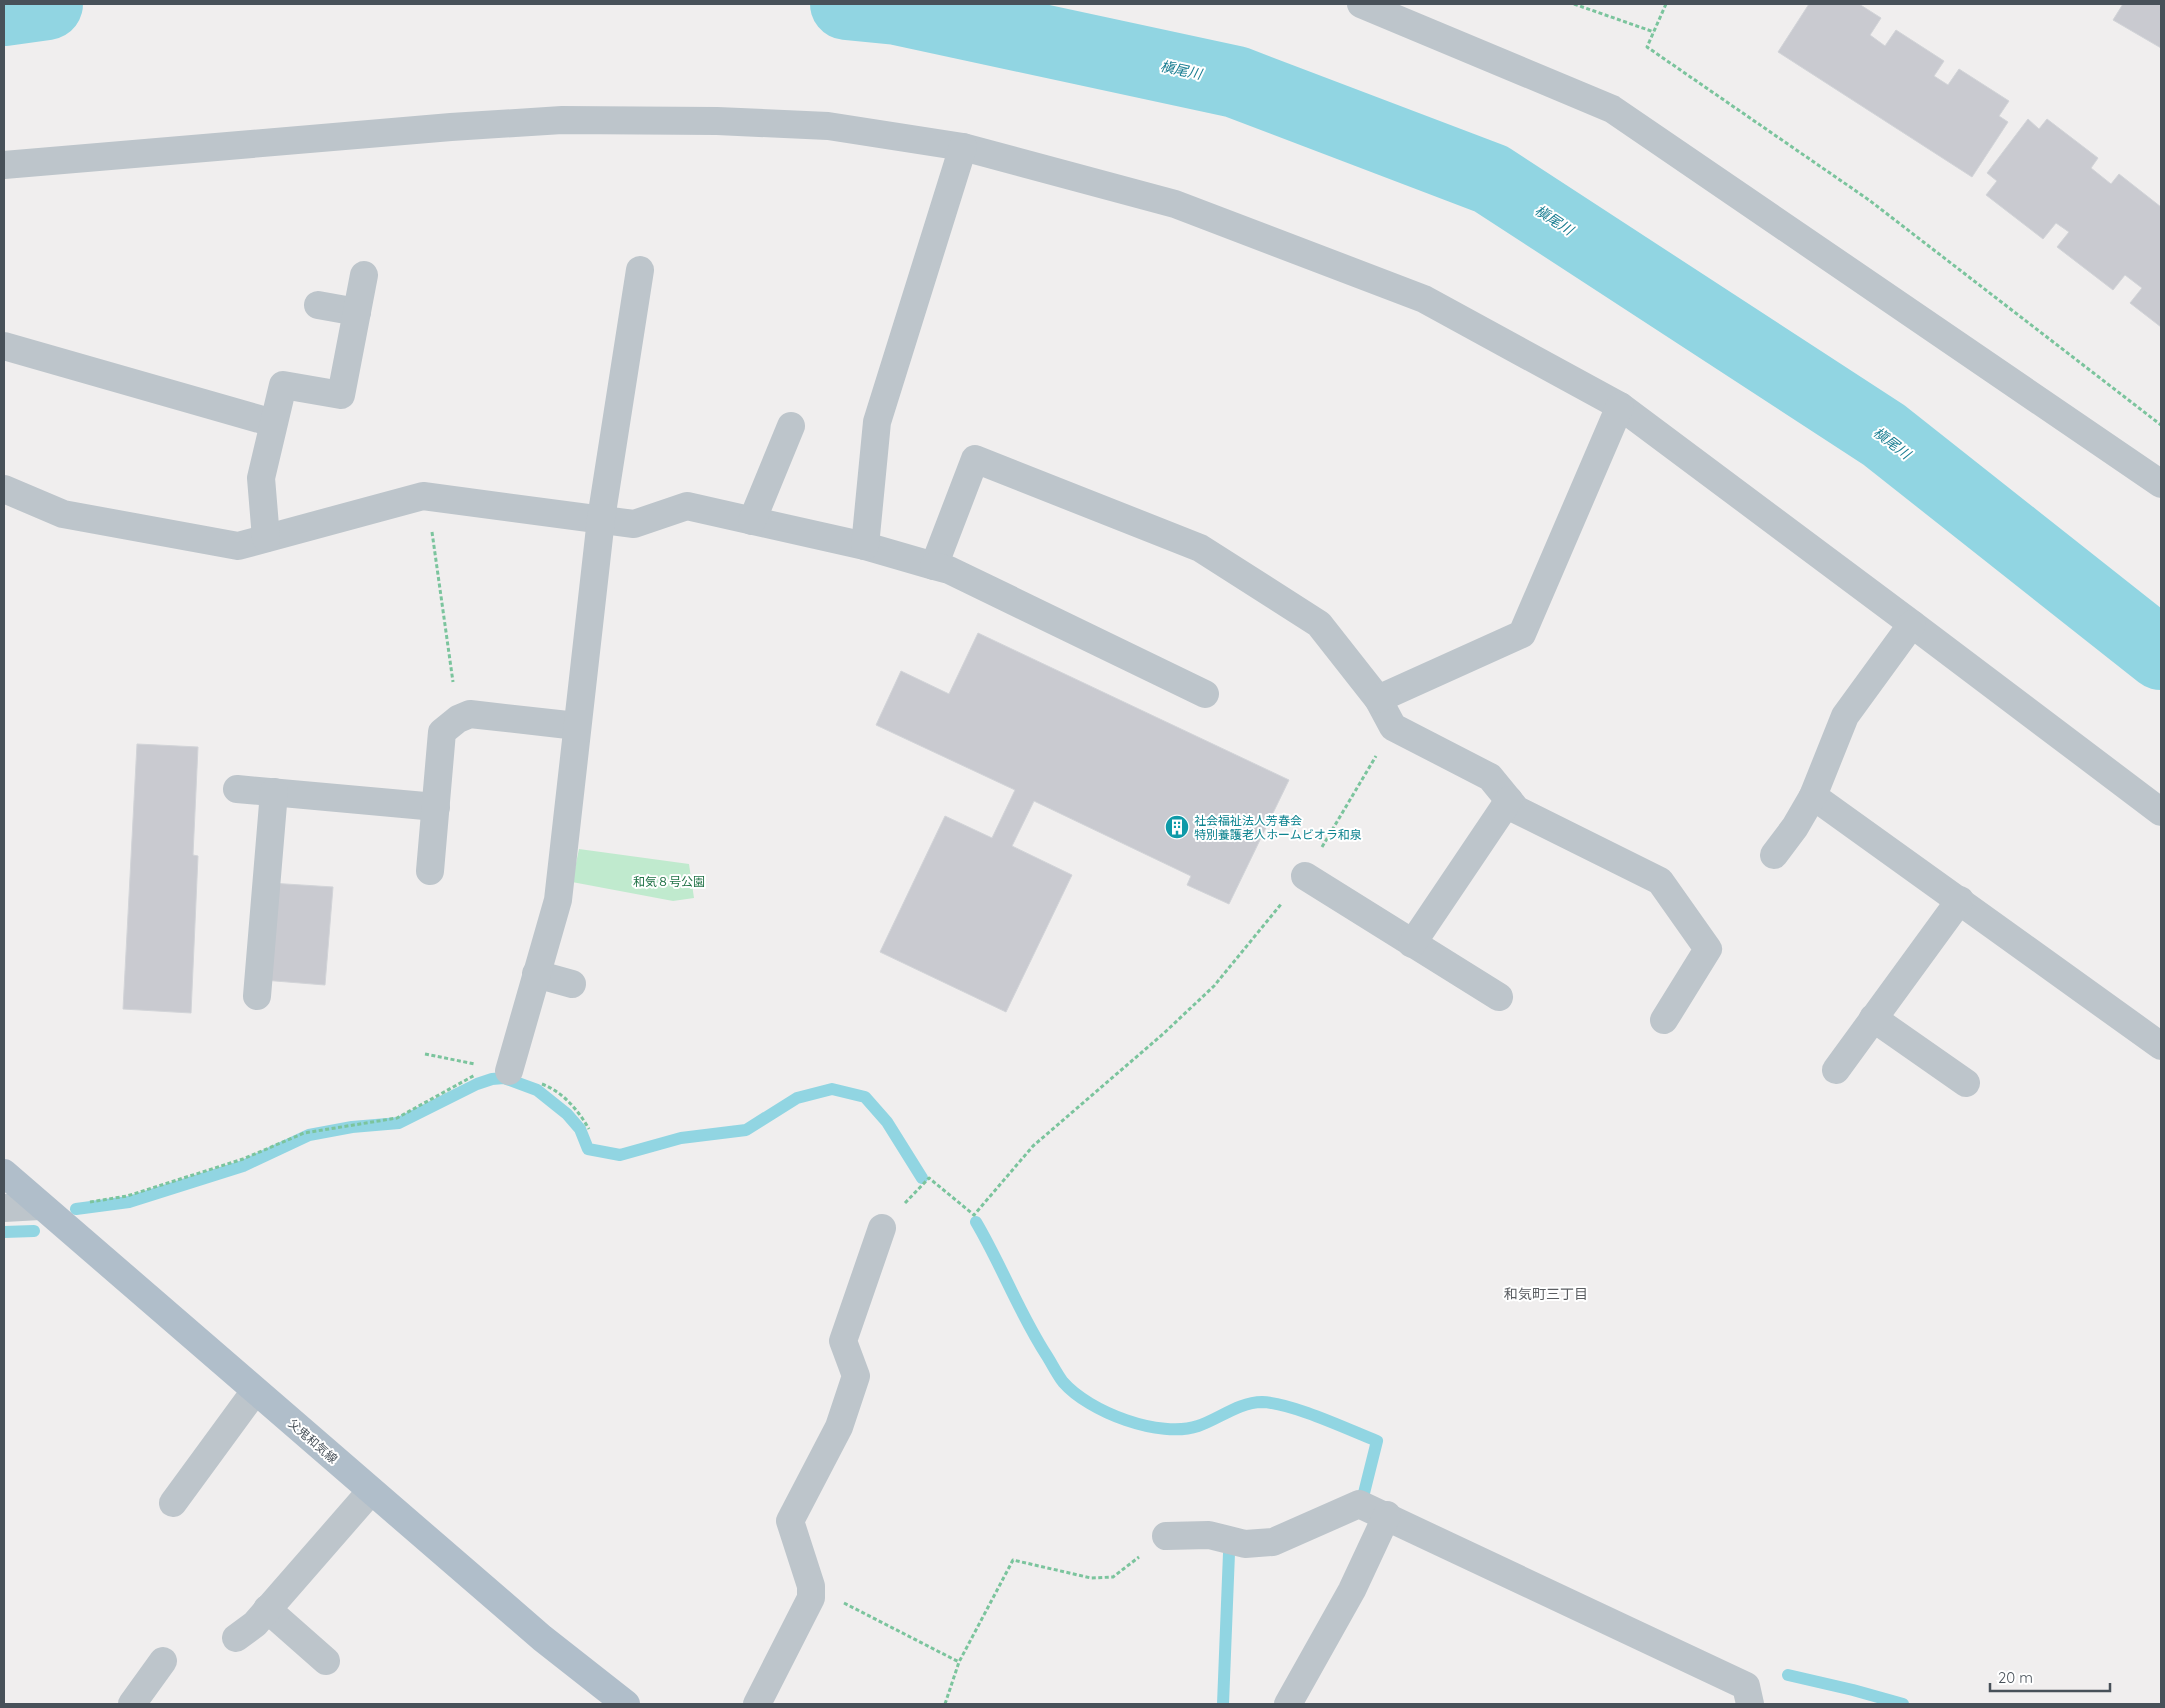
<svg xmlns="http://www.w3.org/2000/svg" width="2165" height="1708" viewBox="0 0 2165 1708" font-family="Quicksand,'Noto Sans JP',sans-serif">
  <rect width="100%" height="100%" fill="#f0eeee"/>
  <!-- green -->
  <path fill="#c0eace" d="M579,849L689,864L694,898L673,901L572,882Z"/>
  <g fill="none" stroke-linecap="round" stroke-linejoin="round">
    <!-- stream -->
    <g stroke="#91d5e2" stroke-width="12">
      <path d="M76,1209L129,1202L243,1166L309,1135L352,1127L399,1123L477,1084L492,1079L504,1078L537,1090L567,1114L580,1129L588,1149L620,1155L681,1138L746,1130L797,1098L832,1089L865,1097L887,1122L922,1178"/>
      <path d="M976,1222C1002,1266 1019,1313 1047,1356C1052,1364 1057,1374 1063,1382C1089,1412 1160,1439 1198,1426C1219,1419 1239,1402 1262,1402C1292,1403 1347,1429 1377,1441L1364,1493"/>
      <path d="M4,1232L34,1231"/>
      <path d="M1788,1675L1853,1690L1903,1704"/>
      <path d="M1223,1704L1229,1553"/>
    </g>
    <!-- river -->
    <g stroke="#91d5e2" stroke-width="72">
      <path d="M846,4L897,9L1236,82L1491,179L1884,435L2161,654"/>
      <path d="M4,10L47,4"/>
    </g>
  </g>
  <!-- building -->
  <g fill="#c9cad0" stroke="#d2d4d8">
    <path d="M1809,4H1859L1881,18L1870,35L1885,46L1896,30L1944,61L1934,76L1948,85L1959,69L2009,101L1999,116L2008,122L1972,177L1778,52Z"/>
    <path d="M2123,4H2161V48L2113,20Z"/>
    <path d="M2028,119L2039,129L2047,119L2098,158L2091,168L2111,184L2119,174L2161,207V327L2130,303L2142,288L2125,275L2113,290L2057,247L2069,232L2056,223L2043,239L1986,195L1997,181L1987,173Z"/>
    <path d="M978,633L1289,780L1229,904L1187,885L1191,876L1034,801L1012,846L1072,875L1006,1012L880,952L945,816L992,838L1015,790L876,725L901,671L949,694Z"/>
    <path d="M137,744L198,747L193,855L198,856L191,1013L123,1009Z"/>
    <path d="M270,883L333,887L325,985L263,980Z"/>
  </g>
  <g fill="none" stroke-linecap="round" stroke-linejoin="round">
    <!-- path -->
    <g stroke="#7bc49d" stroke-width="3" stroke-dasharray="4 2.5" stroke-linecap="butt">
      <path d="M1574,4L1654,32"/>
      <path d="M1666,4L1647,47L1869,200L2161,425"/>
      <path d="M432,532L453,682"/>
      <path d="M1322,847L1376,756"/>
      <path d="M425,1054L475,1064"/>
      <path d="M542,1084C563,1092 578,1110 589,1129"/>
      <path d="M90,1202L127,1196L243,1159L304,1133L397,1118L475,1075"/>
      <path d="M905,1203L929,1178L974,1215L1033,1146L1163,1034L1214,986L1282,903"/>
      <path d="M844,1603L959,1662"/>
      <path d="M945,1704L959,1662L1013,1560L1091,1578L1113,1577L1139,1557"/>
    </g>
    <!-- minor -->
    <g stroke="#bdc5cb" stroke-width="28">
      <path d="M1361,4L1612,109L2161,484"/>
      <path d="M4,165L451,127L562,120L717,121L828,126L963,147L1175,204L1424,299L1620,406L1912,624L2161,812"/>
      <path d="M318,305L357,312"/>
      <path d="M4,346L273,423"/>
      <path d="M4,489L63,514L238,546L423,496L634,524L687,506L865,546L934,566L975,459L1200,548L1319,624L1378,699L1393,727L1490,777L1517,810L1660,881L1708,949L1664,1020"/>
      <path d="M752,521L791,426"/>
      <path d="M266,538L261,478L283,385L341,395L364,275"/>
      <path d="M865,546L877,422L963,147"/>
      <path d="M934,566L949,570L1205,694"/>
      <path d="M1378,699L1522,634L1620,406"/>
      <path d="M237,789L436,807"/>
      <path d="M1813,796L2161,1046"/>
      <path d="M1774,855L1795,827L1813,796L1845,716L1912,624"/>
      <path d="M430,871L442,732L458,719L470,714L577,726"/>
      <path d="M1305,876L1499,997"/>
      <path d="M1412,944L1509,800"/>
      <path d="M536,974L572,984"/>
      <path d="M257,996L274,792"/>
      <path d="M1873,1018L1966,1083"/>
      <path d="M1836,1070L1960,900"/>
      <path d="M509,1071L558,900L601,519L640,270"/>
      <path d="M4,1208L40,1206"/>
      <path d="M173,1503L255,1391"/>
      <path d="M1166,1536L1209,1535L1245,1544L1273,1542L1359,1504L1746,1686L1750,1704"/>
      <path d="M267,1609L326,1661"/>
      <path d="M236,1638L255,1624L371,1491"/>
      <path d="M132,1704L163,1661"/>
      <path d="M757,1704L811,1598V1586L790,1521L839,1427L856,1376L843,1341L882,1228"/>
      <path d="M1288,1704L1352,1590L1387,1515"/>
    </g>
    <!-- major -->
    <path stroke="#b0beca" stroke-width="28" d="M4,1173L542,1638L626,1704"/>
  </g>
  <!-- icons -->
  <defs>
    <g id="building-disc" transform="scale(1.25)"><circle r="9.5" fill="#0f9aa8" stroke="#fff"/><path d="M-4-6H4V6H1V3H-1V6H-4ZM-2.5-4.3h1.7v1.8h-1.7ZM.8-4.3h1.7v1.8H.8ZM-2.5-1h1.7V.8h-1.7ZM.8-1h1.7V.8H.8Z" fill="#fff"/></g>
  </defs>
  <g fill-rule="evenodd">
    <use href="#building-disc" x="1177" y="827"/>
  </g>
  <g text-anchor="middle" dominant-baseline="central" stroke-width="4" stroke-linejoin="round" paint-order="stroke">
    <!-- culture labels -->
    <g font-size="12" fill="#0d838f" stroke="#fff" text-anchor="start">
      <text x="1194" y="820">社会福祉法人芳春会<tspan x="1194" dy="14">特別養護老人ホームビオラ和泉</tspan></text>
    </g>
    <!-- park labels -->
    <g font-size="12" fill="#207246" stroke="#fff">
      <text x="669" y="881">和気８号公園</text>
    </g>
    <!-- street labels -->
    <g font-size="12" fill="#485159" stroke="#fff">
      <text transform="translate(313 1441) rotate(41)">父鬼和気線</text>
    </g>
    <!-- water labels -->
    <g font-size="14" font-style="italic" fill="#1a7e92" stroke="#fff">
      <text transform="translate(1181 70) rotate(12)">槇尾川</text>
      <text transform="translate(1554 220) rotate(33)">槇尾川</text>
      <text transform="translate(1892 443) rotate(37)">槇尾川</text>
    </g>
    <!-- neighbourhood labels -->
    <g font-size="14" fill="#5b5e62" stroke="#fff">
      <text x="1546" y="1294">和気町三丁目</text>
    </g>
  </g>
  <!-- border -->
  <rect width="2165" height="1708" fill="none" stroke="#485159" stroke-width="10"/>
  <!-- scale -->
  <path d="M1990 1683v8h120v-8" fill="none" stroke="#485159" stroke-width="2.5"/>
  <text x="1998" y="1683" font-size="15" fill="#485159" stroke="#ffffff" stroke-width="4" paint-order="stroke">20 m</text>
</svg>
